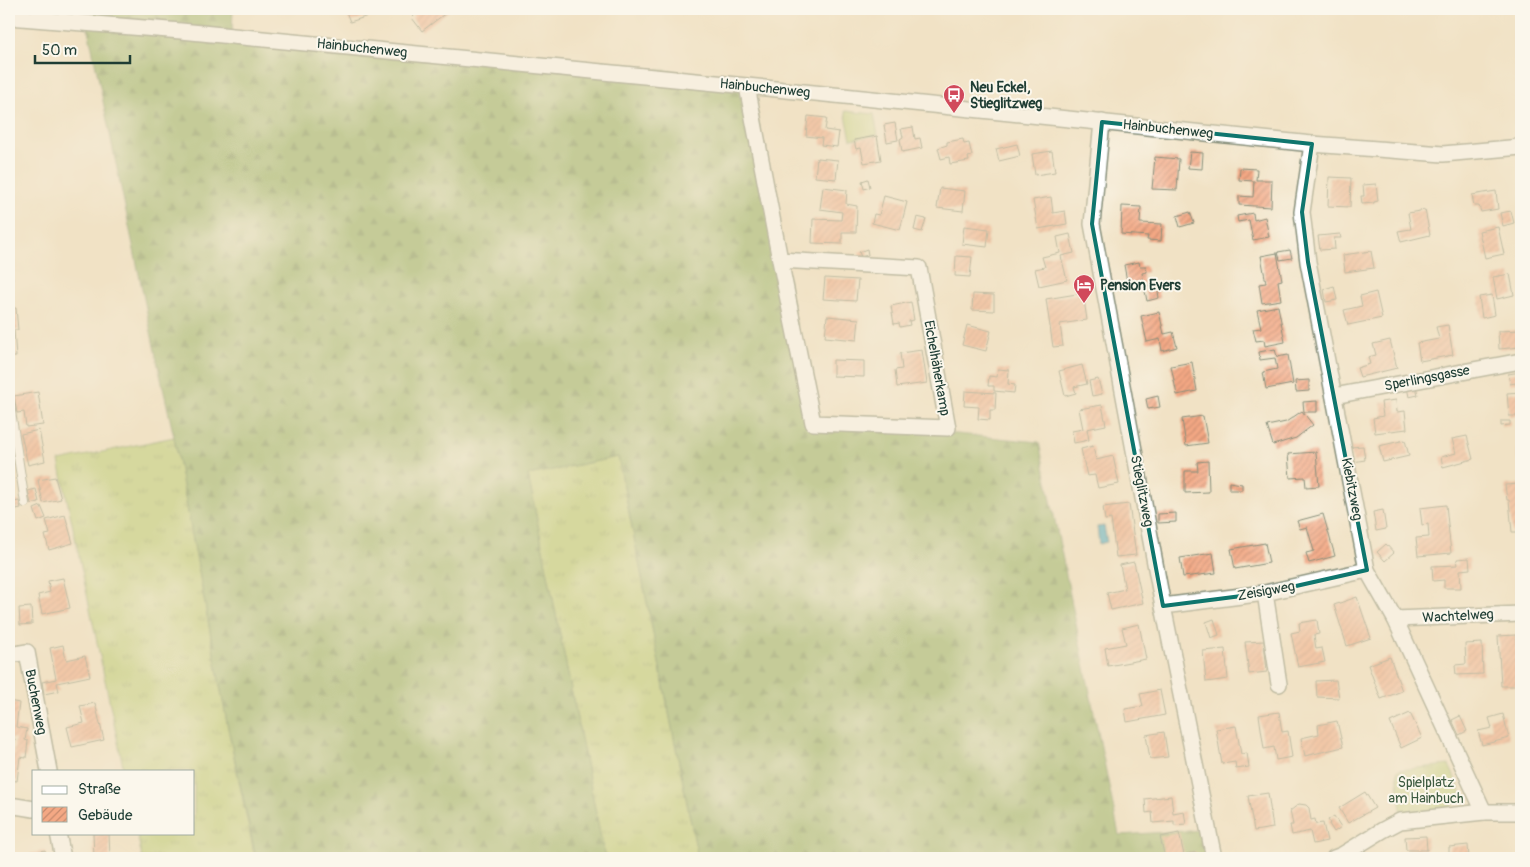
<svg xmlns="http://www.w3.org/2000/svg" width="1530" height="867" viewBox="0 0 1530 867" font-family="Pangolin,sans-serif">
  <defs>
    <pattern id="grass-tufts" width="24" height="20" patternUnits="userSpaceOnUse" patternTransform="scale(1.25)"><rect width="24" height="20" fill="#b6cc70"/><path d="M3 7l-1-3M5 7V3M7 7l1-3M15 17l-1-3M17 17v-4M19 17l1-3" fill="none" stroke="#93a75d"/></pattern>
    <pattern id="forest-firs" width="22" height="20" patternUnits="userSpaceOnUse" patternTransform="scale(1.25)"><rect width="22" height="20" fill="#90b062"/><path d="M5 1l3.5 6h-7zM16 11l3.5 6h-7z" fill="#759052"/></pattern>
    <pattern id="building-hatch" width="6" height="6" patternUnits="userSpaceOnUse" patternTransform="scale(1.25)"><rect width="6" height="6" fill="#f4a884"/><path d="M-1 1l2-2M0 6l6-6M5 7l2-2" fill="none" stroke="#c58a6d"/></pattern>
  </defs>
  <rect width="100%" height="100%" fill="#fbf7ec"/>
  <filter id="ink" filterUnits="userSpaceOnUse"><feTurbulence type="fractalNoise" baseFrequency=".02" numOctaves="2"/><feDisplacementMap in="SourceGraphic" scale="10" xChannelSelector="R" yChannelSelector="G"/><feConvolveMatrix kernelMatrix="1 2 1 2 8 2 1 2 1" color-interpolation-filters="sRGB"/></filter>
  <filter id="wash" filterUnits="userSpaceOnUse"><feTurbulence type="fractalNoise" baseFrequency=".0096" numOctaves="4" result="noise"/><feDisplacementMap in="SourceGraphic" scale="20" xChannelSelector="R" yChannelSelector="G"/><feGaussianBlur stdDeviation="1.12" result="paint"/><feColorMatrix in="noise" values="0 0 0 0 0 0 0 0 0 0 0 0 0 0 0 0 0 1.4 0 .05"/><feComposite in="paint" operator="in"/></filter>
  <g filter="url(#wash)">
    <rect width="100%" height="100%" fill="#f1e2c5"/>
    <!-- grass -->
    <g fill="url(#grass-tufts)" stroke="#6a8452">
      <path d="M174,437L227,723L255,858H142L137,833H194V771H124L59,461Z"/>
      <path d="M618,457L698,858H605L528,475Z"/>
      <path d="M1449,765L1463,796L1449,809L1408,816L1401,811L1397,770Z"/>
    </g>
    <!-- forest -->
    <path fill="url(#forest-firs)" stroke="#58764b" d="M10,9H233L232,32L118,27L750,77L814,420L1039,442L1119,835L1201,830L1208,858H698L618,457L528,475L605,858H256L227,723L174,437L156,356L87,24Z"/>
    <!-- garden -->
    <path fill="#b6cc70" stroke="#6a8452" d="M845,111L874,114L878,135L851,139Z"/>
    <!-- water -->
    <path fill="#49adc9" stroke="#34757e" d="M1104,526L1107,542L1099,544L1097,527Z"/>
    <g id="blocks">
      <!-- building -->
      <g fill="url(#building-hatch)">
        <path d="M345,9H373L374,14L350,22Z"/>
        <path d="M409,9H451L422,31L412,18L414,16Z"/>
        <path d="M808,116L827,118L825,130L839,132L837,147L821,145L822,138L806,136Z"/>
        <path d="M895,123L898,140L887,142L884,125Z"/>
        <path d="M913,127L915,139L920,138L922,148L902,152L900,139L903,137L901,129Z"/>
        <path d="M877,136L881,160L864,163L861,148L856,149L854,140Z"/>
        <path d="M963,139L964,144L969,143L972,156L968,157L969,161L950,164L949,157L941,159L938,148L947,145V142Z"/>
        <path d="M1017,144L1020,156L999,161L996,149Z"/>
        <path d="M1052,151L1055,172L1035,175L1032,154Z"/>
        <path d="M1190,152L1203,153L1202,169L1188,168Z"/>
        <path d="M1155,157L1179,159L1177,190L1152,189Z"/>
        <path d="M817,158L838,160L836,179L815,177Z"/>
        <path d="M1240,168L1257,169L1256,180H1272L1271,207L1239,205V196L1253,197L1254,181L1239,180Z"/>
        <path d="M1329,177L1351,178L1350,207L1328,206Z"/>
        <path d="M868,179L870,187L864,189L862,181Z"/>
        <path d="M1376,184L1378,201L1374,202V203L1362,204L1361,196H1364L1363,185Z"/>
        <path d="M823,187L847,190L846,204L857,206L856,232H842V244L812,243L813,219L841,220L842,212L820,209Z"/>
        <path d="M940,188L965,191L963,211L937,208Z"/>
        <path d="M1496,191L1498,209L1481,212L1479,206H1474L1472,195Z"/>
        <path d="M884,196L907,202L900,230L872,223L874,214L879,215Z"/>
        <path d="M1051,197L1053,213L1065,211L1067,224L1038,229L1033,200Z"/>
        <path d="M1122,206L1141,207L1140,223L1162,224L1161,241L1147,240L1148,236L1121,234Z"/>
        <path d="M1425,210L1430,235L1401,242L1398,231L1411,229L1408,213Z"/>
        <path d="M1511,211L1514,223L1503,226L1500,213Z"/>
        <path d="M1190,212L1194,223L1180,227L1177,216Z"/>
        <path d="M1253,213L1254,220L1265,217L1269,237L1253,240L1249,220L1238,222L1237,216Z"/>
        <path d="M917,217L926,219L922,232L914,230Z"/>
        <path d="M964,226L989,229L987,247L962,244Z"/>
        <path d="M1498,227L1504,254L1485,258L1479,231Z"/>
        <path d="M1070,234L1074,253L1061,256L1067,280L1039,286L1035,269L1045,267L1042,257L1060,253L1057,237Z"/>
        <path d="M1340,234L1341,238H1334L1335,249L1320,250L1318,236Z"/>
        <path d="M867,249L868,255L861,257L859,252Z"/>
        <path d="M1290,250L1292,258L1280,260L1278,252Z"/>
        <path d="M1371,251L1374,268L1345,272L1343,255Z"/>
        <path d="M1277,253L1282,280L1278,281L1281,300L1262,303L1259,284L1266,283L1261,256Z"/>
        <path d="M956,256L972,257L970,277L955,276Z"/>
        <path d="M9,258H10L13,280L9,281Z"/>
        <path d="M1139,262L1140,266H1146L1147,272L1142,273L1144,284L1128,287L1124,265Z"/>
        <path d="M1510,274L1514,295L1497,299L1493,277Z"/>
        <path d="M825,278L858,280L856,301L823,299Z"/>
        <path d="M1157,284L1159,298L1147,301L1144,286Z"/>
        <path d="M1334,286L1337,300L1326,302L1324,289Z"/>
        <path d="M1376,292L1382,318L1348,325L1344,310L1362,306L1360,296Z"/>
        <path d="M1083,293L1087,320L1060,324L1063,346L1053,347L1046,299Z"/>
        <path d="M973,294L994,295V311L972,310Z"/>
        <path d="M1492,295L1495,315L1482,318L1479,297Z"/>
        <path d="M911,302L914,320L909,321L910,325L900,327L899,323L894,324L891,306Z"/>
        <path d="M1278,306L1285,342L1265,346L1264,340L1256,341L1253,329L1261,328L1257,310Z"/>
        <path d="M16,308L18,330H14L16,357H9V309Z"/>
        <path d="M1159,312L1164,334L1173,332L1177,347L1162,351L1160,339L1147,342L1141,316Z"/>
        <path d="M827,316L859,319L857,340L825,337Z"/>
        <path d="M967,325L991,331L986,351L962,345Z"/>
        <path d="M1448,325L1453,355L1420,361L1417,343L1439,339L1436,327Z"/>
        <path d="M1521,330V347L1499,349L1498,331Z"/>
        <path d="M1390,340L1397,368L1360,377L1357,368L1370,364L1368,357L1376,355L1373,344Z"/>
        <path d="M1275,349L1277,357L1288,355L1293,384L1266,389L1263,372L1277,369L1275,358L1260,360L1259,352Z"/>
        <path d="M922,350L927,383L897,387L895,370L902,369L900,353Z"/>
        <path d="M833,360L864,361V377L833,376Z"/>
        <path d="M1192,362L1197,391L1177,395L1171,366Z"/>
        <path d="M1082,365L1087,384L1074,387L1076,393L1065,396L1059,371Z"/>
        <path d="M998,369L1009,370L1008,384L1015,385L1014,393L994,391V386H988L989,376L997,377Z"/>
        <path d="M1521,372V382L1510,384L1508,374Z"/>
        <path d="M1098,379L1102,394L1092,396L1089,381Z"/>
        <path d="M1309,380V391L1296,392L1295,381Z"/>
        <path d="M1416,386L1418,395L1409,397L1407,387Z"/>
        <path d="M965,391L996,393L995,410H990V420L978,419L979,407L964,406Z"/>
        <path d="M38,392L43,425L26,427L24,412L17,413L14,396Z"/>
        <path d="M1521,392V416H1509L1507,393Z"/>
        <path d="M1158,396L1160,407L1148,409L1146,399Z"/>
        <path d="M1396,400L1397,412L1405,411L1407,429L1375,433L1373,418L1383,416L1381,402Z"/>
        <path d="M1317,401V412H1304L1303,402Z"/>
        <path d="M1102,405L1106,425L1087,429L1089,440L1074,443L1072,431L1083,429L1079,409Z"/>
        <path d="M1302,411L1313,425L1296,438L1273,445L1267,426L1286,422Z"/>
        <path d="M1203,416L1208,443L1186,446L1182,419Z"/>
        <path d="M1501,421H1510V425L1501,426Z"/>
        <path d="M1518,426H1521V459H1517V448H1519Z"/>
        <path d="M39,430L45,461L28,465L21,434Z"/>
        <path d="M1467,436L1473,459L1443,467L1441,457L1456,453L1452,439Z"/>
        <path d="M1405,440L1409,456L1383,462L1379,446Z"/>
        <path d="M1093,446L1096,460L1113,456L1119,484L1098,488L1095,475L1087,476L1081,449Z"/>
        <path d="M1363,446L1365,460L1353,462L1350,447Z"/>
        <path d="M1316,452L1319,486L1306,487L1305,477L1290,478L1288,454Z"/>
        <path d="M1208,461L1209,492L1185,493V471H1198L1197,462Z"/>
        <path d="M55,477L61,499L43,503L38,480Z"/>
        <path d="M1229,482L1242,484V490H1229Z"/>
        <path d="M1521,484V532H1512L1509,500H1507L1505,485Z"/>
        <path d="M36,489L39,502L31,504L28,491Z"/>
        <path d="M19,501L21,508L16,509L14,502Z"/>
        <path d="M1129,504L1136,555L1116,557L1111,519L1105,520L1103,507Z"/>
        <path d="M1446,505L1451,553L1418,556L1416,538L1429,537L1428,524L1422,525L1420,508Z"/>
        <path d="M41,506L46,518L38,521L34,509Z"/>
        <path d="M1383,510L1386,529L1376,531L1373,512Z"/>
        <path d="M1176,513V522L1158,523V514Z"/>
        <path d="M1323,514L1335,556L1309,563L1306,553L1314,551L1307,527L1300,529L1297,521Z"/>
        <path d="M65,515L73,543L49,550L45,535L50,534L46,520Z"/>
        <path d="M1265,543L1269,563L1235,569L1231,549Z"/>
        <path d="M1386,544L1394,553L1385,561L1377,552Z"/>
        <path d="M1521,546V572H1520L1517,547Z"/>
        <path d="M1213,553L1216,573L1183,577L1180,558Z"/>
        <path d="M1469,558L1470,569L1460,570L1461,588H1444V580L1433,581L1432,566L1458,565L1457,559Z"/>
        <path d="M1134,562L1143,603L1111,610L1107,593L1125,589L1120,565Z"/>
        <path d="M63,578L70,608L42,614L38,595L50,592L48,581Z"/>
        <path d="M1357,597L1371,638L1347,646L1334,605Z"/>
        <path d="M31,607L32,624L20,625L19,608Z"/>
        <path d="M1214,619L1219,635L1211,638L1206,622Z"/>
        <path d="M1317,620L1319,634L1314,635L1316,649L1322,648L1325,662L1298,667L1291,633L1300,631L1299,623Z"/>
        <path d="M1139,624L1146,659L1108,666L1105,648L1126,644L1122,628Z"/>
        <path d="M1516,635L1519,686H1501L1498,636Z"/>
        <path d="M1264,641L1267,672L1249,674L1245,642Z"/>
        <path d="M1482,643L1483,674L1456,675L1455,665L1466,664L1465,644Z"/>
        <path d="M63,645L66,660L85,656L90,676L57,683L59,691L44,694L42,682L56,679L50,648Z"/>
        <path d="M1225,649L1228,679L1206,682L1203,651Z"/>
        <path d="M1390,657L1402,691L1381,699L1368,665Z"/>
        <path d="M1336,680L1339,698L1317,697L1316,681Z"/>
        <path d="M1160,690L1165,715L1127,722L1125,709L1143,706L1140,694Z"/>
        <path d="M9,701L19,703L16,727L27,729L25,740L28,741L26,758L20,757L17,781L9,780V756H13L15,739L9,738Z"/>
        <path d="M95,703L104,740L72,747L67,727L84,723L80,706Z"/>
        <path d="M1279,712L1282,732L1288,731L1292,757L1276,760L1274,747L1264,749L1259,715Z"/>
        <path d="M1410,713L1422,738L1401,748L1390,722Z"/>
        <path d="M1503,714L1509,738L1482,745L1478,731L1492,728L1489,718Z"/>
        <path d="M1460,716L1467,731L1459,735L1452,720Z"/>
        <path d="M1337,721L1343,747L1305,756L1301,738L1319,734L1318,725Z"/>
        <path d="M1236,726L1241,754L1247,753L1249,767L1236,769L1235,762L1222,764L1216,729Z"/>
        <path d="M1164,732L1168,757L1150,759L1146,735Z"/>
        <path d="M1365,792L1375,808L1348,823L1339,808Z"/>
        <path d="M1268,793L1273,828L1254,831L1248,796Z"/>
        <path d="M1171,796L1173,813L1184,811L1186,824L1174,825V821L1153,823L1152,812L1146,813L1145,799Z"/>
        <path d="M1299,804L1306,805L1309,808L1311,820L1315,819L1316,824L1323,823L1327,841L1313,844L1310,831L1292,835L1290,825H1293L1290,811Z"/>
        <path d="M1334,816L1341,827L1334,832L1329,824L1330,823L1328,820Z"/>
        <path d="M93,833H109L110,858H94Z"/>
        <path d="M1179,833L1184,855L1165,858L1160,837Z"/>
        <path d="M1426,836L1427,850H1406L1405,837Z"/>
        <path d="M1468,845L1469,858H1449V847Z"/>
        <path d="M45,850L47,858H30L29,854Z"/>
        <path d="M1196,852L1197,858H1187L1186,854Z"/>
      </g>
    </g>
  </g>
  <g filter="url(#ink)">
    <use href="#blocks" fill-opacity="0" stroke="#88907c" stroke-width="1"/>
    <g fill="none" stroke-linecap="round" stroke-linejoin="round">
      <!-- service casing -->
      <g stroke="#88907c" stroke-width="10">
        <path id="service" d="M9,398L25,503"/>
      </g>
      <!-- minor casing -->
      <g stroke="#88907c" stroke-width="18">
        <g id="minor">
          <path d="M9,17L181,31L747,86L1312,144L1443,154L1521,147"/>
          <path d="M747,86L780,260L813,423L948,428L919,268L780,260"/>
          <path d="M1102,122L1092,224L1163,606L1214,858"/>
          <path d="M1312,144L1302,212L1308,262L1367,570L1395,619L1484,812"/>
          <path d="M1334,396L1521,361"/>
          <path d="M1265,593L1279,684"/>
          <path d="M1163,606L1265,593L1367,570"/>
          <path d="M1395,619L1521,614"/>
          <path d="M9,655L27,652L49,771"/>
          <path d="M9,805L34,809"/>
          <path d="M58,833L63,858"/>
          <path d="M1334,858L1342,855L1383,830L1400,821L1484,812H1521"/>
        </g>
      </g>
      <!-- service -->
      <use href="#service" stroke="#fff" stroke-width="8"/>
      <!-- minor -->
      <use href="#minor" stroke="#fff" stroke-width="15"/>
    </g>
  </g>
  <!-- marked area -->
  <path d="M0 0H1530V867H0ZM1102,122L1312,144L1302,212L1308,262L1367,570L1265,593L1163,606L1092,224Z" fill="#f1e2c5" fill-opacity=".55" fill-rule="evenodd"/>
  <path fill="none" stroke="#0f766e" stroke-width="4" stroke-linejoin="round" d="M1102,122L1312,144L1302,212L1308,262L1367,570L1265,593L1163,606L1092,224Z"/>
  <!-- icons -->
  <defs>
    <g id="bus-pin" transform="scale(1.125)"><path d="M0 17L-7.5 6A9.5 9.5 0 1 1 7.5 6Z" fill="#d1495b" stroke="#fbf7ec"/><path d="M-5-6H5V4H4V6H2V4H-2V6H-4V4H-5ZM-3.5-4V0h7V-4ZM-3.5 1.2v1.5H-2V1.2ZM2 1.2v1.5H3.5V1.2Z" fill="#fff"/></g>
    <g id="hotel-pin" transform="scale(1.125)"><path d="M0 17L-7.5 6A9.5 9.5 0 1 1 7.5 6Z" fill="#d1495b" stroke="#fbf7ec"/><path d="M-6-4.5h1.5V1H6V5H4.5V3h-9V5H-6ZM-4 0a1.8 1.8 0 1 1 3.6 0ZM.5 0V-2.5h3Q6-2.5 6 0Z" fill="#fff"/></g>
  </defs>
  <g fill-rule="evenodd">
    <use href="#bus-pin" x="954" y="95"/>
    <use href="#hotel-pin" x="1084" y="285"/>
  </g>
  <g text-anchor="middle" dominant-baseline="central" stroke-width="4" stroke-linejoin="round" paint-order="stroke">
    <!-- street labels -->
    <g font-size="14" fill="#1f3d34" stroke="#fbf7ec">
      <text transform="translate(362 48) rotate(6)">Hainbuchenweg</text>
      <text transform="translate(765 88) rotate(6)">Hainbuchenweg</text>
      <text transform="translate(1168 129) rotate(6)">Hainbuchenweg</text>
      <text transform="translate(937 368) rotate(80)">Eichelhäherkamp</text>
      <text transform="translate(1427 378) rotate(-11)">Sperlingsgasse</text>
      <text transform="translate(1352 489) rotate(79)">Kiebitzweg</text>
      <text transform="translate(1142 491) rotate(79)">Stieglitzweg</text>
      <text transform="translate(1266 591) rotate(-10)">Zeisigweg</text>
      <text transform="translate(1458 616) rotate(-3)">Wachtelweg</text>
      <text transform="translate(36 702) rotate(79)">Buchenweg</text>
    </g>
    <!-- poi labels -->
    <g font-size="14" font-weight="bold" fill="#1f3d34" stroke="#fbf7ec" text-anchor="start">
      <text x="970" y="87">Neu Eckel,<tspan x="970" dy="16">Stieglitzweg</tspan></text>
      <text x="1100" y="285">Pension Evers</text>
    </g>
    <!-- park labels -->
    <g font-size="14" fill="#3d5a40" stroke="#fbf7ec">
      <text x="1426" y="782">Spielplatz<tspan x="1426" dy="16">am Hainbuch</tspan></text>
    </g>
  </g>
  <!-- margin -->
  <rect width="1530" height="867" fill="none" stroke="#fbf7ec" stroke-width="30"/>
  <!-- legend -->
  <rect x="32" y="770" width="162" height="65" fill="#fbf7ec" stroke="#a3ada2"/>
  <rect x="42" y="786" width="25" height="8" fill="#ffffff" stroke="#a3ada2"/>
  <text x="78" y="794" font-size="15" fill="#1f3d34">Straße</text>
  <rect x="42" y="807" width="25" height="15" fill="url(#building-hatch)" stroke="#a3ada2"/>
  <text x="78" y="820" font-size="15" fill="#1f3d34">Gebäude</text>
  <!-- scale -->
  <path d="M35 55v8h95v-8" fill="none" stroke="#1f3d34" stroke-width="2.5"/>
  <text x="42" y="55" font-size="15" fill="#1f3d34" stroke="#fbf7ec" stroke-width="4" paint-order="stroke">50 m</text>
</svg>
